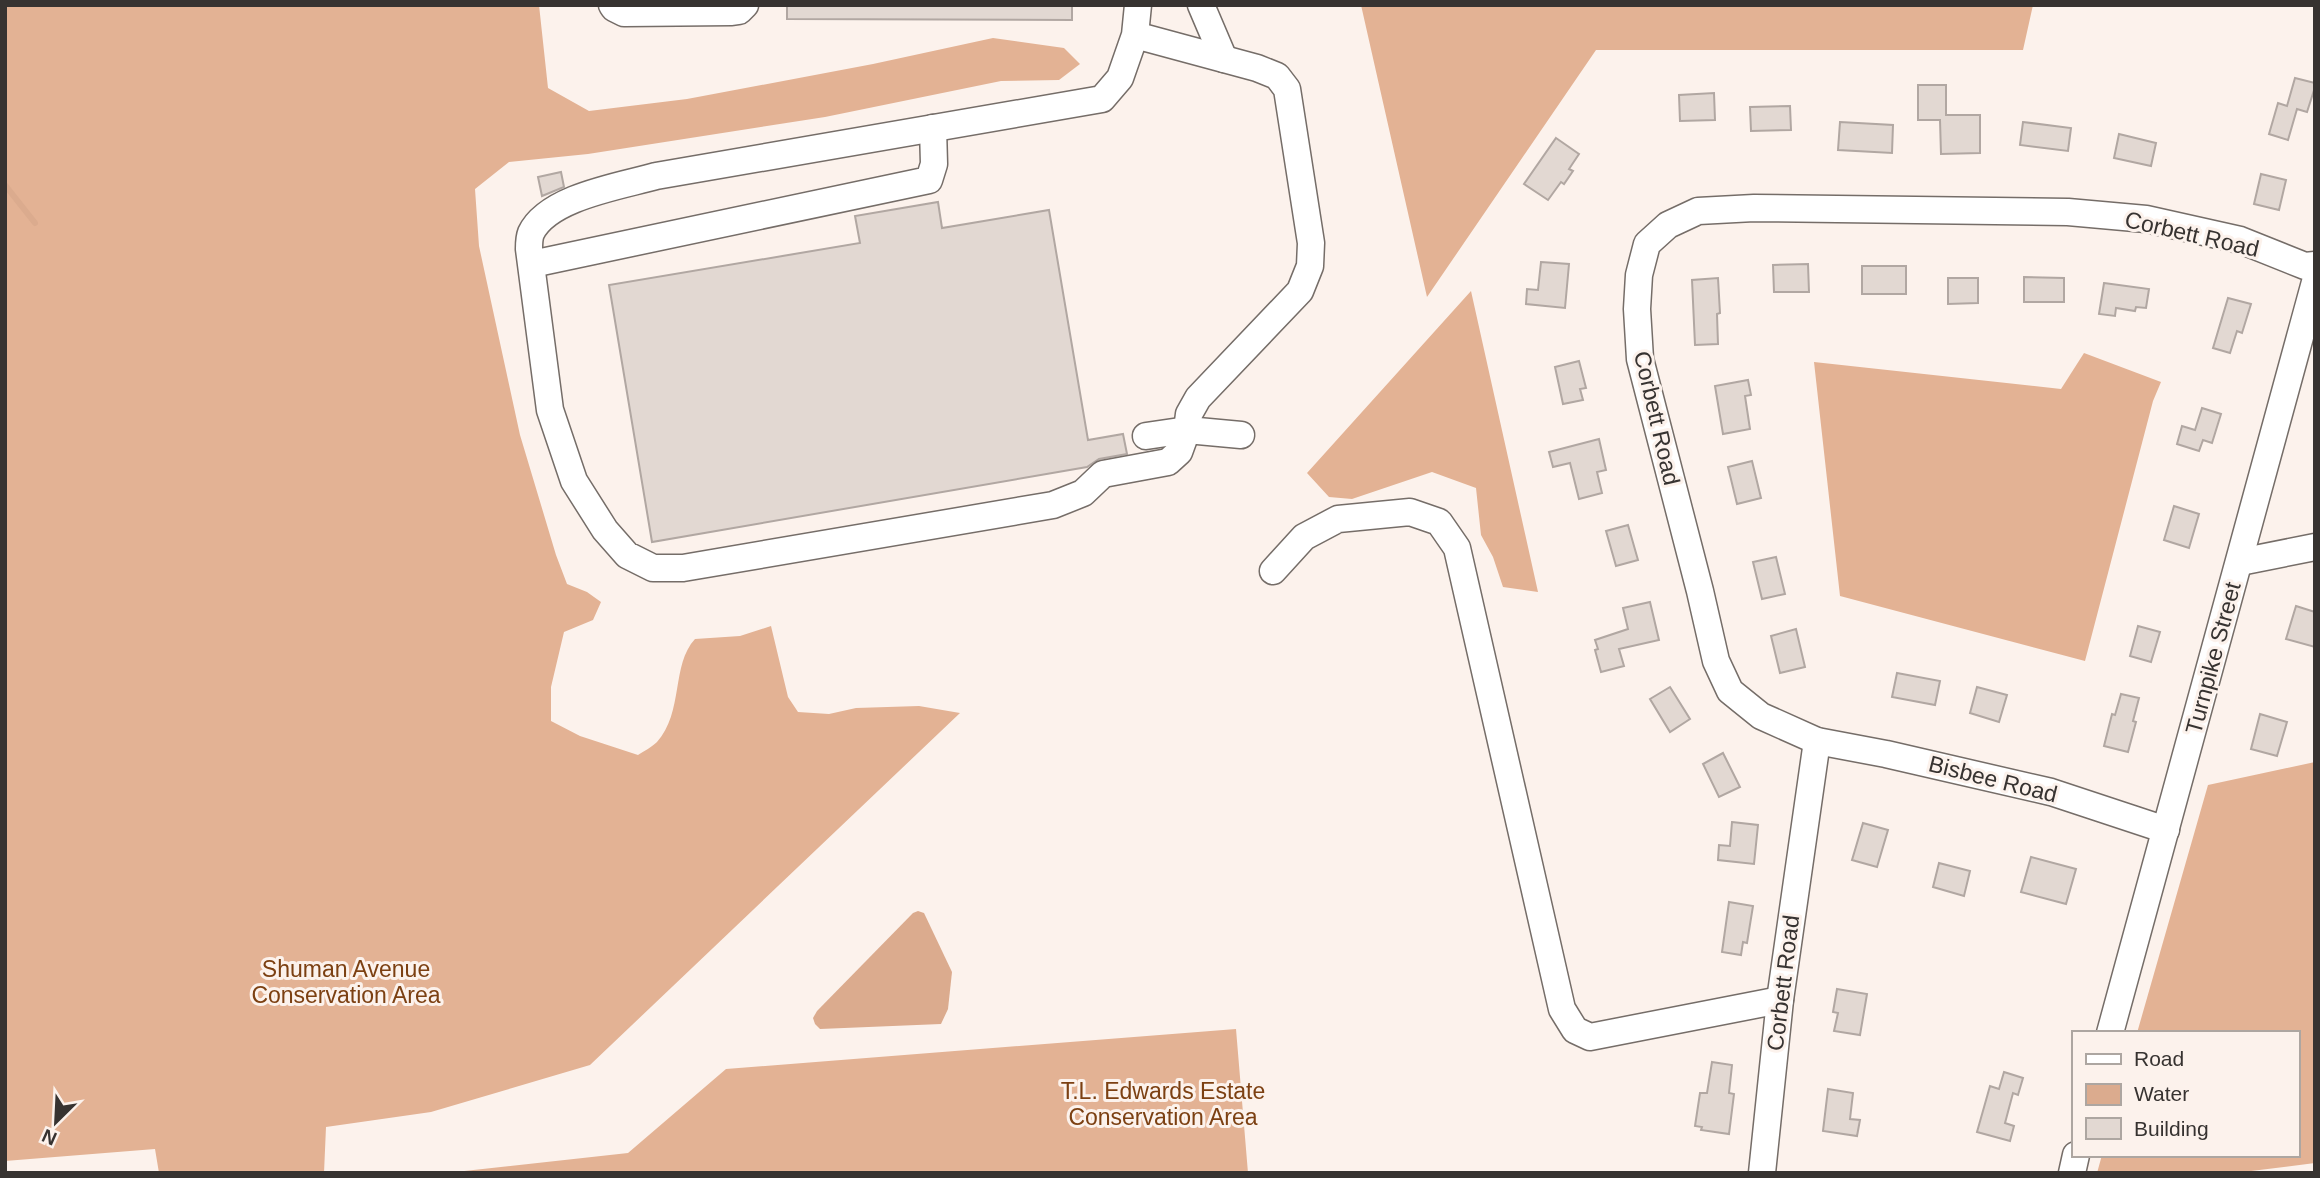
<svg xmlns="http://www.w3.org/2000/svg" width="2320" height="1178" viewBox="0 0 2320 1178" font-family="Helvetica,sans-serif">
  <rect width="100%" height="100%" fill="#fcf2ec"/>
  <!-- forest -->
  <g fill="#e3b294">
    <path d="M5,5H539L548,88L589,111L687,99L873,64L993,38L1064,48L1080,64L1059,80L1001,81L825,117L588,154L509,162L475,189L479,246L520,435L556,555L567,584L587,592L601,602L593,620L564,632L551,687V721L580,736L638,755C644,751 652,747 657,742C684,712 671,665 695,639L740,636L771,626L788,697L798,712L829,714L856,708L919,706L960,713L590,1065L431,1112L326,1127L324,1173H159L155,1149L5,1161Z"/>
    <path d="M1361,5H2033L2023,50H1596L1427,297Z"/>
    <path d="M1471,291L1538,592L1503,587L1493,557L1481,535L1476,488L1432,472L1352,499L1329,497L1307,473Z"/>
    <path d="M2084,353L2161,382L2153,401L2085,661L1840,596L1814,362L2061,389Z"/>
    <path d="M2315,762V1163L2235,1173H2097L2102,1155H2297V1033H2137L2208,785Z"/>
    <path d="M1236,1029L1248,1173H446L628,1153L726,1069Z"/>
  </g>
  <!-- water -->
  <path fill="#dbab8e" d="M918,911L924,913L952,972L948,1009L941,1024L820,1029L815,1024L813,1018L817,1011L913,913Z"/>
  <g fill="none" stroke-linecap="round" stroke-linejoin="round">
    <!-- stream -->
    <path stroke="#dbab8e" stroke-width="6" d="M5,185L35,223"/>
  </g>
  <!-- building -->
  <g fill="#e2d8d2" stroke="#b1a7a2" stroke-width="2">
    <path d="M787,5H1072V20L787,19Z"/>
    <path d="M2295,78L2315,83V87L2307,112L2297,109L2288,140L2269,134L2278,103L2287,106Z"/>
    <path d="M1918,85H1946V115H1980V153L1941,154L1940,120H1918Z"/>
    <path d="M1714,93L1715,120L1680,121L1679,95Z"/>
    <path d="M1790,106L1791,130L1751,131L1750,107Z"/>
    <path d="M1840,122L1893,125L1892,153L1838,150Z"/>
    <path d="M2023,122L2071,128L2068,151L2020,145Z"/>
    <path d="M2119,134L2156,143L2151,166L2114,158Z"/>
    <path d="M1556,138L1579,154L1569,169L1573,171L1564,184L1561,182L1548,200L1524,184Z"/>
    <path d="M561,172L564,187L542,196L538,177Z"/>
    <path d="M2261,174L2286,180L2279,210L2254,204Z"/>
    <path d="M938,202L942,228L1049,210L1088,440L1123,434L1127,454L1099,459L1087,467L652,542L609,285L860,243L855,216Z"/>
    <path d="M1541,262L1569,264L1565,308L1526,304L1527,289L1538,290Z"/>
    <path d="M1808,264L1809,292H1774L1773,265Z"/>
    <rect x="1862" y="266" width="44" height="28"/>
    <path d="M2024,277L2064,278V302H2024Z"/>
    <path d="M1718,278L1720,313L1717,314L1718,344L1695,345L1692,280Z"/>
    <path d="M1948,278H1978V303L1948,304Z"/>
    <path d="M2104,283L2149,289L2146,308L2136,307L2135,311L2116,308L2115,316L2099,314Z"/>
    <path d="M2228,298L2251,304L2242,333L2237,331L2230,353L2213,348Z"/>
    <path d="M1579,361L1586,388L1580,389L1583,400L1563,404L1555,367Z"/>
    <path d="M1748,380L1751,395L1745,396L1750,429L1723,434L1715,386Z"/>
    <path d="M2202,408L2221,414L2212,443L2203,440L2199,451L2177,444L2182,426L2195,430Z"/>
    <path d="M1599,439L1606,470L1597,472L1602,493L1579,499L1570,463L1553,467L1549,452Z"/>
    <path d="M1752,461L1761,498L1737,504L1728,467Z"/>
    <path d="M2174,506L2199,514L2189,548L2164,540Z"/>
    <path d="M1628,525L1638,560L1616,566L1606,531Z"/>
    <path d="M1776,557L1785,594L1762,599L1753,562Z"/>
    <path d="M1650,602L1659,640L1619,649L1624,666L1601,672L1595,650L1598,649L1595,640L1628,629L1623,608Z"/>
    <path d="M2296,606L2315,612V647L2286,639Z"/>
    <path d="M2138,626L2160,632L2151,662L2130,656Z"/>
    <path d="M1796,629L1805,667L1780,673L1771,636Z"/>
    <path d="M1897,673L1940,681L1935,705L1892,697Z"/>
    <path d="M1670,687L1690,719L1670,732L1650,699Z"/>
    <path d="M1977,687L2007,695L1999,722L1970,713Z"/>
    <path d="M2121,694L2139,698L2133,721L2136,722L2128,752L2104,746L2112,714L2115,715Z"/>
    <path d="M2260,714L2287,722L2277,756L2251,749Z"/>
    <path d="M1723,753L1740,787L1719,797L1703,764Z"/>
    <path d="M1732,822L1758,825L1754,864L1718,860L1719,845L1730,846Z"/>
    <path d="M1863,823L1888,830L1877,867L1852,860Z"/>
    <path d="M2031,857L2076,869L2066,904L2021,892Z"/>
    <path d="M1939,863L1970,871L1964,896L1933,887Z"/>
    <path d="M1729,902L1753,906L1747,943L1743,942L1741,955L1722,952Z"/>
    <path d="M1837,989L1867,994L1860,1035L1834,1031L1838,1013L1833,1012Z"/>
    <path d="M1712,1062L1732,1065L1729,1093L1734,1094L1729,1134L1701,1130L1702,1127L1695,1126L1700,1093H1707Z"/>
    <path d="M2004,1072L2023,1078L2018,1095L2013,1093L2005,1123L2014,1126L2010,1141L1977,1132L1990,1086L1999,1089Z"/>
    <path d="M1828,1089L1853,1093L1850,1119L1860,1120L1857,1136L1823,1131Z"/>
  </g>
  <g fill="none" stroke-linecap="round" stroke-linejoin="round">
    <!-- minor casing -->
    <g stroke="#756d68" stroke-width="29">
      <g id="minor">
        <path d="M612,5L614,8L624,13L732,12L739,11L745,5"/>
        <path d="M1201,5L1224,59"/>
        <path d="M1135,35L1257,68L1277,76L1287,89L1311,243L1310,266L1300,291L1198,398L1189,414L1187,430L1179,452L1168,462L1103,474L1083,493L1053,505L683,568H653L627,555L605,530L574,481L550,410L529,249C529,243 529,238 531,233C548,197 621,186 656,176L1102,99L1120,78L1135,35L1138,5"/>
        <path d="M532,264L929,180L934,164L933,128"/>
        <path d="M1146,436L1187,430L1241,435"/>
        <path d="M2240,562L2315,547"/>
        <path d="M1273,571L1304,537L1338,519L1410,512L1439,522L1457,548L1562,1009L1575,1030L1590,1037L1780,1000"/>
        <path d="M2166,830L2051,792L1886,754L1817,741L1761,716L1730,691L1716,661L1700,591L1640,359L1637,309L1639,275L1647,244L1668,225L1698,211L1754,208L2068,212L2146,219L2240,240L2305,266L2315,265"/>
        <path d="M2110,1033L2315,282"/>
        <path d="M1762,1173L1780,1000L1817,741"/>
        <path d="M2072,1173L2076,1155"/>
      </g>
    </g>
    <!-- minor -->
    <use href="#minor" stroke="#fff" stroke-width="26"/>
  </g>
  <g text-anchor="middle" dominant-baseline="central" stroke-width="6" stroke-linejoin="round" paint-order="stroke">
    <!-- street labels -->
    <g font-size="23" fill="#373331" stroke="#fcf2ec">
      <text transform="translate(2192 234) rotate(13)">Corbett Road</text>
      <text transform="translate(1657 418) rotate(77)">Corbett Road</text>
      <text transform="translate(2213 658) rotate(-75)">Turnpike Street</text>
      <text transform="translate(1993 779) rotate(14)">Bisbee Road</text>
      <text transform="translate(1783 983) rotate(-83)">Corbett Road</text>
    </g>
    <!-- park labels -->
    <g font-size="23" fill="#7c4012" stroke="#fcf2ec">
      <text x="346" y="969">Shuman Avenue<tspan x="346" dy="26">Conservation Area</tspan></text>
      <text x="1163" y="1091">T.L. Edwards Estate<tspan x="1163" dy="26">Conservation Area</tspan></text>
    </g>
  </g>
  <!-- border -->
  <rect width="2320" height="1178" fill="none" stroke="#373331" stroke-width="14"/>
  <!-- legend -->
  <rect x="2072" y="1031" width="228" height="126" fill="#fcf2ec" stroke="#ada6a1" stroke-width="2"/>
  <rect x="2086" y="1054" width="35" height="10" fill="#ffffff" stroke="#ada6a1" stroke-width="2"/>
  <text x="2134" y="1066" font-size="21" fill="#373331">Road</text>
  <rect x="2086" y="1084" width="35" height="21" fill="#dbab8e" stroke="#ada6a1" stroke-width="2"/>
  <text x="2134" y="1101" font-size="21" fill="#373331">Water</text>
  <rect x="2086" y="1118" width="35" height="21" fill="#e2d8d2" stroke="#ada6a1" stroke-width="2"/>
  <text x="2134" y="1136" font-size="21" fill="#373331">Building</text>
  <!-- north arrow -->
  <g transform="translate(56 1122) rotate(204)" stroke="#fcf2ec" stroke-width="5" paint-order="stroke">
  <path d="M0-5L12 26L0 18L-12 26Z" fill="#373331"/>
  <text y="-10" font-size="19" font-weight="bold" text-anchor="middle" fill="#373331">N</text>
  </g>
</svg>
